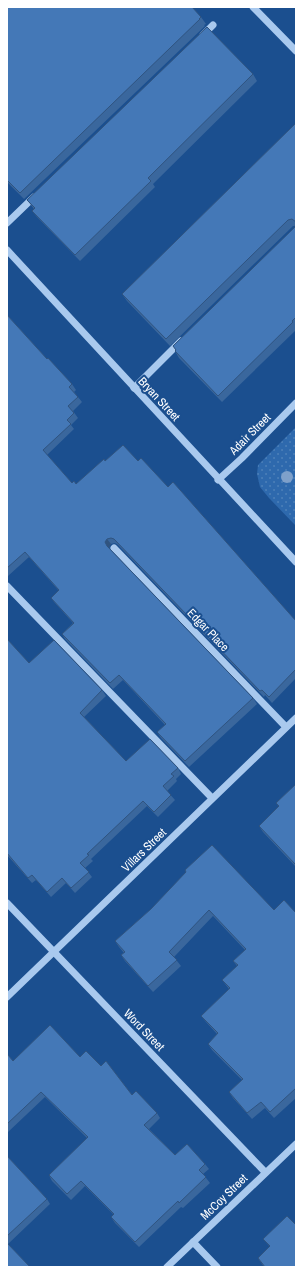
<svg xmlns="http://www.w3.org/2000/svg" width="303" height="1274" viewBox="0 0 303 1274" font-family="'Archivo Narrow',sans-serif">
  <defs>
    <pattern id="park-dots" width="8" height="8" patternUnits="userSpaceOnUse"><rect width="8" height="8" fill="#2e69ad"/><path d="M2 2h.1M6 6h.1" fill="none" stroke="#4d80b9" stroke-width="1.8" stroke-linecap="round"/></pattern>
  </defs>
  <rect width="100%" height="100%" fill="#1b4f8f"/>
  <!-- park -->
  <path fill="url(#park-dots)" d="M296,427V526L269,498L260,487L257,474L258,465Z"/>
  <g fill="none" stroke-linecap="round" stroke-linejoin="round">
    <!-- minor -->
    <g stroke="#a9c9ee" stroke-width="7">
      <path d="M253,7L296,51"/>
      <path d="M203,35L213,25"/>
      <path d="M7,223L34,197"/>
      <path d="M7,250L296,562"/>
      <path d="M134,388L181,341"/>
      <path d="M218,480L242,458L296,403"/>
      <path d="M114,548L286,727"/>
      <path d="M7,586L212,798"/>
      <path d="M7,903L265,1172"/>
      <path d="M7,997L296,718"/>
      <path d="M193,1242L217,1267"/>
      <path d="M167,1267L296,1144"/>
    </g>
  </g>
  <!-- trees -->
  <circle fill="#7ea0ca" cx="287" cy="477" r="6"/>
  <!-- wall -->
  <g fill="#3a679d">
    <path d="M7,7L201,17L206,24L204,25L205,26L24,199L7,182Z"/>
    <path d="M253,74L257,81L153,184L155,187L80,261L37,217L32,211L34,209L27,200Z"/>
    <path d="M296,123V330L222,402L179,358L175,351L176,350L173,346L295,227V226H293L170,346L127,301L122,294Z"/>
    <path d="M7,315L47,359L72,384L76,390L74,392L82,402L73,411L78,418L71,425L74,429L47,455L72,483L76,484L105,461H138L168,487L296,621V678L272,703L265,695L264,697L118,545L115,543L111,544L109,547L110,549L253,698L257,704L189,767L161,738L157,732L165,725L123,680L113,689L65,639L62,634L73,623L55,603L51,598L59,591L29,557L8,576L7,575Z"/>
    <path d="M7,639L29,663L102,690L106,696L84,717L126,761L178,768L181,774L176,779L177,781L167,791L175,800L158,817L147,806L91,859L93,861L85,868L92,877L75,893L66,883L51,897L36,880L32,883L7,855Z"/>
    <path d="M296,784V867L263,832L259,826L279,807L276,803Z"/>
    <path d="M151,909L274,910L296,913V1098L274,1118L265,1108L252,1119L233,1098L229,1092L242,1080L212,1050L208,1044L217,1034L206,1022L201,1016L229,989L222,980L237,966L233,961L245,950L213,916L174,957L181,966L153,992L125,961L121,955L124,953L119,947L115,941Z"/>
    <path d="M7,1056L13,1061L80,1057L157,1113L160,1118L149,1129L175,1155L205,1164L209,1169L203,1174L210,1183L183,1208L181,1207L139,1247L115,1223L111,1217L114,1215L85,1186L71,1200L52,1181L49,1175L87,1138L45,1097L7,1133Z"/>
    <path d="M7,1156L47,1199L50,1204L8,1244L7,1267Z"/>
    <path d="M263,1239L296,1267H264L258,1258L270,1247Z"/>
  </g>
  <!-- shaded-wall -->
  <path fill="#305480" d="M107,539L111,544L109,547L110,551L107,546L105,542Z"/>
  <!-- building -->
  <g fill="#4478b7" stroke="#305480">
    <path d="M7,7H192L201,17L199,19H200L20,193L7,180Z"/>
    <path d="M207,27L253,74L148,178L151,181L75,255L32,211L35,208L27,200Z"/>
    <path d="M296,123V222L292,219L288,220L166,339L122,294Z"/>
    <path d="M296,222V317L292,321L293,322L218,396L175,351L176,350L173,346L295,227Z"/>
    <path d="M7,315L47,359L48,358L72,384L69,387L78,397L68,406L74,413L67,420L71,424L43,450L72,483L74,481L76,484L104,459L105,461L123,445L138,461L141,458L168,487L173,482L296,621V669L269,697L262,690L260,691L114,539L111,538L107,539L105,542L107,546L253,698L185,761L157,732L166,724L119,675L110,683L62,634L74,623L51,598L59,590L25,552L7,568Z"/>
    <path d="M7,639L29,663L54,640L102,690L80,713L126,761L150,739L178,768L171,774L174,776L163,786L171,795L154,812L143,801L87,854L89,855L80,863L89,872L71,888L62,878L47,892L32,875L28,878L7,853Z"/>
    <path d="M296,784V865L259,826L279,806L276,803Z"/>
    <path d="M212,845L274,910L284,900L296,913V1088L270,1112L261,1102L247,1113L229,1092L243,1079L208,1044L218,1033L201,1016L230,988L222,980L238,965L233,961L246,949L209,910L169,952L177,960L148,986L121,955L125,952L115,941L151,909L186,872L185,870Z"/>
    <path d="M50,1025L80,1057L86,1051L101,1066L106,1061L132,1095L136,1091L157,1113L144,1125L175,1155L187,1144L205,1164L199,1170L206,1177L179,1203L178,1201L135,1242L111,1217L114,1214L81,1181L67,1194L49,1175L88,1137L41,1092L7,1124V1056L8,1055L13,1061Z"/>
    <path d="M7,1156L47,1199L7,1236Z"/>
    <path d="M287,1216L296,1225V1267H265L258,1258L270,1246L263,1239Z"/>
    <path d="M7,1243L30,1267H7Z"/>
  </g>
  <g text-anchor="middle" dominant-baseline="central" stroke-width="4" stroke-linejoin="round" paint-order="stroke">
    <!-- street labels -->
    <g font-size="12" fill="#fff" stroke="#1b4f8f">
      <text transform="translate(159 399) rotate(47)">Bryan Street</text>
      <text transform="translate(250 434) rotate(-45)">Adair Street</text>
      <text transform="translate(208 630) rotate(46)">Edgar Place</text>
      <text transform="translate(144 850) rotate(-44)">Villars Street</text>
      <text transform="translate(144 1030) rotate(46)">Word Street</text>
      <text transform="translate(224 1197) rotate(-44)">McCoy Street</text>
    </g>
  </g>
  <!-- border -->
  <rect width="303" height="1274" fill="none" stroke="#ffffff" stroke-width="16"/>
</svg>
